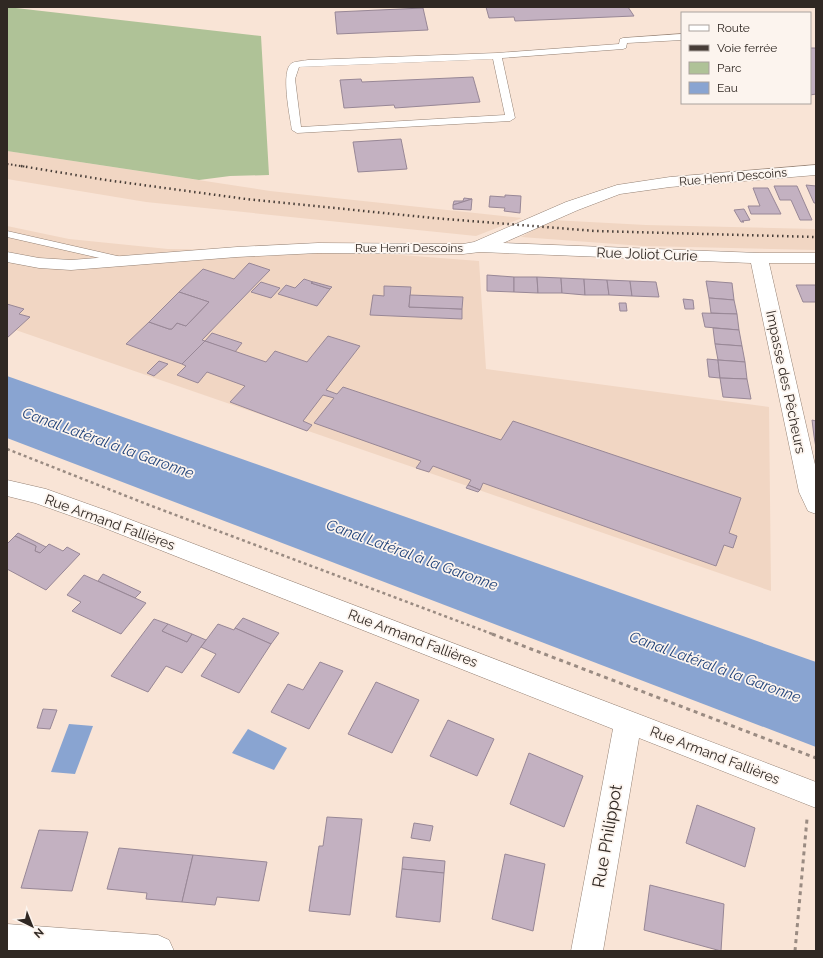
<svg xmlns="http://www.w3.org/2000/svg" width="823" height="958" viewBox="0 0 823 958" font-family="Raleway,sans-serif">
  <rect width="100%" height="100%" fill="#f9e4d6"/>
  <!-- built -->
  <g fill="#f1d6c3">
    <path d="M7,151L270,191L522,218L476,236L146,202L7,179Z"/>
    <path d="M552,220L646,225L816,229V250L643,246L521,237Z"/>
    <path d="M7,226L69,239L168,249L350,251L479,261L486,369L769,407L771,591L7,327Z"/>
  </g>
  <!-- green -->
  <path fill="#afc297" d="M7,7L261,36L269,175L230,176L199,180L7,151Z"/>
  <!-- water -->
  <g fill="#89a4d1">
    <path d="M7,376L816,662V747L7,438Z"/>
    <path d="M69,724L93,726L75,774L51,772Z"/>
    <path d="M248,729L287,748L274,770L232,753Z"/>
  </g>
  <!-- building -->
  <g fill="#c3b1c1" stroke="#988796">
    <path d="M486,7H628L634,16L515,21L514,17L489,18Z"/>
    <path d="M423,8L428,30L337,34L335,12Z"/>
    <path d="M810,48H816V94L810,95Z"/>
    <path d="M473,77L480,102L395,108L394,105L344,108L340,80L361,79L362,82Z"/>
    <path d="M401,139L407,169L358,172L353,142Z"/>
    <path d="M806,185L816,186V203H814Z"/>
    <path d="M774,186H797L812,220H800L791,200H780Z"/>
    <path d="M753,188H768L781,214H751L748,206H760Z"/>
    <path d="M505,195L521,196L520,213L504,211L505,208L489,207L490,196L505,197Z"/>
    <path d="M464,198L472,199L453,205L454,201H463Z"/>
    <path d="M472,199L471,210L453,209V205Z"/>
    <path d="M744,209L750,220L742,221L744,222H741L734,210Z"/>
    <path d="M249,263L270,270L202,340L205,341L182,364L126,344L149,322L169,329H172L177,323L186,326L209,302L179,292L203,269L234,279Z"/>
    <path d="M487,275L514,277V292L487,291Z"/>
    <path d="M514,277H537L538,293L514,292Z"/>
    <path d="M537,277L561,278L562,293H538Z"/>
    <path d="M561,278L584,279L585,295L562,293Z"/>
    <path d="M304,279L313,282L311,283L330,289L317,306L278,294L286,285L295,288Z"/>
    <path d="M584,279L607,280L609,295H585Z"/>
    <path d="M607,280L630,281L632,296L609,295Z"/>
    <path d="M630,281L656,282L659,297L632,296Z"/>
    <path d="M706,281L732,283L734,300L709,298Z"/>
    <path d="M261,282L280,288L271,298L251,292Z"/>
    <path d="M313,282H314L332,287L330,289L311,283Z"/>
    <path d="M796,285H816V302H803Z"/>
    <path d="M384,286L411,287L409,307L462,309V319L370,315L373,295L384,296Z"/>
    <path d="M179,292L209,302L186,326L177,323L172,329H169L149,322Z"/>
    <path d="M410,295L463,297L462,309L409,307Z"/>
    <path d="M709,298L734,300L737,314L711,313Z"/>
    <path d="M683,299L693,300L694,309H685Z"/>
    <path d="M619,303H626L627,311H620Z"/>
    <path d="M7,304L24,309L19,314L30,317L7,338Z"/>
    <path d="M702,313L737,314L739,330L705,327Z"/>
    <path d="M713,328L739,330L742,346L715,344Z"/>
    <path d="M212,333L242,343L235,352L205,341Z"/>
    <path d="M328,336L360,346L326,390L337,394L343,387L501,440L513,421L741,498L729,533L737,536L733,548L724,545L716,566L483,483L480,490L468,485L471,480L433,466L429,472L416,468L421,461L314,423L334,398L323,395L303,421L312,425L307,431L230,402L245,386L207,372L198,383L177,375L186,366L182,364L205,341L266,362L275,351L307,362Z"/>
    <path d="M715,344L742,346L745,362L718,360Z"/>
    <path d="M707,359L718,360L720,378L709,377Z"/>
    <path d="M718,360L745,362L747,379L720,378Z"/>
    <path d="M159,361L168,364L154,376L147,373Z"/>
    <path d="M720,378L747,379L751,399L723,397Z"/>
    <path d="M812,420L816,421V448L814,436Z"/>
    <path d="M468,485L480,490L478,492L466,488Z"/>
    <path d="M18,533L46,547L40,553L35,551L36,546L15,536Z"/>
    <path d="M15,536L36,546L35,551L40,553L49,544L63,551L67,547L80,554L46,590L7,569V544Z"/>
    <path d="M103,574L141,592L135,598L98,581Z"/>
    <path d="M84,575L146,603L121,634L72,611L81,602L67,595Z"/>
    <path d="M243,618L279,633L271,644L235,628Z"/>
    <path d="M154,619L168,624L162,631L187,642L192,634L206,640L182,673L166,666L148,692L111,676Z"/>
    <path d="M168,624L192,634L187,642L162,631Z"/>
    <path d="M218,624L234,630L235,628L271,644L239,693L201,676L216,654L201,647Z"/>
    <path d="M320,662L343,671L309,729L271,712L288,684L303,690Z"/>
    <path d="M376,682L419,700L392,753L348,734Z"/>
    <path d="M43,709L57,710L50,729L37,728Z"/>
    <path d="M448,720L494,739L477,776L430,756Z"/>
    <path d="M529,753L583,776L564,827L510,804Z"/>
    <path d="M697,805L755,828L745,867L686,843Z"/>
    <path d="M327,817L362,819L350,915L309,911L319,846H323Z"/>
    <path d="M414,823L433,826L430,841L411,838Z"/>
    <path d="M39,830L88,832L72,891L21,888Z"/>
    <path d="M119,848L193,855L182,902L146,899L147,893L107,889Z"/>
    <path d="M505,854L545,864L533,931L492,919Z"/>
    <path d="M193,855L267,862L259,901L217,897L215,905L182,902Z"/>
    <path d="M403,857L445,861L444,873L402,869Z"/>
    <path d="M402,869L444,873L440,922L396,917Z"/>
    <path d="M650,885L724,904L721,951L644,930Z"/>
  </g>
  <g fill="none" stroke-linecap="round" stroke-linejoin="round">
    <!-- lane casing -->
    <g stroke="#958275" stroke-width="1">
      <g id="lane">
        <path d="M682,34V40L627,43L626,48L623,49L502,58L515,118L510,121L297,133L292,130C290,117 280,70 292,63C296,61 304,61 308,60L497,53L619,44L620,39L623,38ZM493,59L505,115L301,127L295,79L299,67Z"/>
        <path d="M7,231L126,258L130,259L132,261L130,263L126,264L7,237Z"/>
      </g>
    </g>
    <!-- street casing -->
    <g stroke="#958275" stroke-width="1">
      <g id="street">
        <path d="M816,165V175L670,187L620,194L578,210L503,243L759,253H816V263H769L816,469V514L808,511L799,492L751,263L480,252L463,254L318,253L237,257L71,270L39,268L7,262V252L39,258L71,260L237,247L318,243L463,244L474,242L566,202L617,185L670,177Z"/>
        <path d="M7,480L46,489L113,513L816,782V808L639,738L603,951H571L613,729L97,525L35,503L7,496Z"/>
        <path d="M7,924L158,935L169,940L174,951H7Z"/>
      </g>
    </g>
    <!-- path-far1 -->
    <path stroke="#9a8b82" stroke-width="2.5" stroke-dasharray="3 3" stroke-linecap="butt" d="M7,449L149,505L495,635"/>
    <!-- path -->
    <g stroke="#9a8b82" stroke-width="3" stroke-dasharray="4 4" stroke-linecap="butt">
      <path d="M492,634L816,758"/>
      <path d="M795,951L807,819"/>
    </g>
    <!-- lane -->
    <use href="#lane" fill="#fff" fill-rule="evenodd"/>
    <!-- street -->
    <use href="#street" fill="#fff" fill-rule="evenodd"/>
    <!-- rail-far1 -->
    <path stroke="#473d37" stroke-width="2" stroke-dasharray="1.5 2.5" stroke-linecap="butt" d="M7,164L27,167"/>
    <!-- rail -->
    <path stroke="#473d37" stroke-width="2.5" stroke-dasharray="1.5 3.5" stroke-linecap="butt" d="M21,166L106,180L246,199L433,218L595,231L816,237"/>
  </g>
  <g text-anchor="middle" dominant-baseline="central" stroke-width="3.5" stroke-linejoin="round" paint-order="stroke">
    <!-- far-street labels -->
    <g font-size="12" fill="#302823" stroke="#fcf4ee">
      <text transform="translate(733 177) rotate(-5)">Rue Henri Descoins</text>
      <text x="409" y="248">Rue Henri Descoins</text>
    </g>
    <!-- street labels -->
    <g font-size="14" fill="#302823" stroke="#fcf4ee">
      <text transform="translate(647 254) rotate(2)">Rue Joliot Curie</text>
      <text transform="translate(786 382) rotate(78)">Impasse des Pêcheurs</text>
      <text transform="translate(110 522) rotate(20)">Rue Armand Fallières</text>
      <text transform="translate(413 638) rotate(21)">Rue Armand Fallières</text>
      <text transform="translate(715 755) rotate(21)">Rue Armand Fallières</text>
    </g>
    <!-- water labels -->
    <g font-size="15" font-style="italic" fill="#22447b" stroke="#fcf4ee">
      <text transform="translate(108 443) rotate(20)">Canal Latéral à la Garonne</text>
      <text transform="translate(412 555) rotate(20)">Canal Latéral à la Garonne</text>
      <text transform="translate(715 667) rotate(20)">Canal Latéral à la Garonne</text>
    </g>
    <!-- near-street labels -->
    <g font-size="17" fill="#302823" stroke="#fcf4ee">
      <text transform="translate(607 836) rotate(-80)">Rue Philippot</text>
    </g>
  </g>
  <!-- border -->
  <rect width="823" height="958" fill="none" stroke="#302823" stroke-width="16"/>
  <!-- legend -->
  <rect x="681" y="12" width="130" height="92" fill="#fcf4ee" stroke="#aaa29d"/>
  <rect x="689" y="25" width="20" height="6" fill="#ffffff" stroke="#aaa29d"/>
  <text x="717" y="32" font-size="12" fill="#302823">Route</text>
  <rect x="689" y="45" width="20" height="6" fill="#473d37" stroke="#aaa29d"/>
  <text x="717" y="52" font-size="12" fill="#302823">Voie ferrée</text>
  <rect x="689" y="62" width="20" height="12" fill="#afc297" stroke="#aaa29d"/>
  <text x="717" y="72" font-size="12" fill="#302823">Parc</text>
  <rect x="689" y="82" width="20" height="12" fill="#89a4d1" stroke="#aaa29d"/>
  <text x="717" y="92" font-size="12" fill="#302823">Eau</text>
  <!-- north arrow -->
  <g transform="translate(32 926) rotate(137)" stroke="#fcf4ee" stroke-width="3" paint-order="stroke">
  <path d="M0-3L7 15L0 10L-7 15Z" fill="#302823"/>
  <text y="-6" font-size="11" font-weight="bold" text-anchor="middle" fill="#302823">N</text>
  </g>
</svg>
